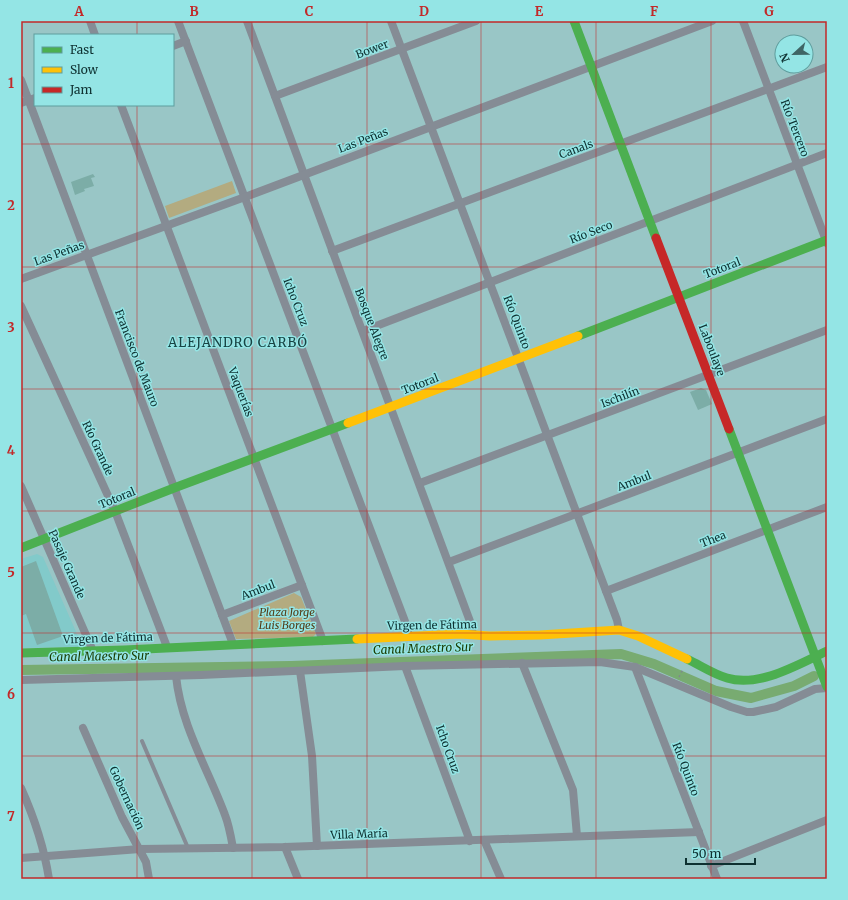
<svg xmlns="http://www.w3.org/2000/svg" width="848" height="900" viewBox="0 0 848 900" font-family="Merriweather,serif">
  <rect width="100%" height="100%" fill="#99c6c6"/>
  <!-- built -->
  <path fill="#82caca" d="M37,554L43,557L81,643L79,647L21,648V559Z"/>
  <!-- green -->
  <g fill="#b3ab80">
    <path d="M232,181L236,193L169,218L165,206Z"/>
    <path d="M294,593L301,597L316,634L313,637L236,639L229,621Z"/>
  </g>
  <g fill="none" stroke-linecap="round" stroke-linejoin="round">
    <!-- canal -->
    <path stroke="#78ab71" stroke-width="10" d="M21,670L291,666L621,654L654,664L716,691L751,698L794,686L814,676"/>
  </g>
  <!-- building -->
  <g fill="#7cada7">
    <path d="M93,174L95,177L91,178L94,186L84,189L85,191L75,195L71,182Z"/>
    <path d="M701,388L706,390L712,404L698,410L690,392Z"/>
    <path d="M36,561L63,636L37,645L26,614L21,616V567Z"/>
  </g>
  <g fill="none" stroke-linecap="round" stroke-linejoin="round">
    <!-- path -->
    <g stroke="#7f888e" stroke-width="1.5" stroke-dasharray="2 3" stroke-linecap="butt">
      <path d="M393,648V658"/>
      <path d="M679,677L683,669"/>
    </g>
    <!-- lane -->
    <path stroke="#858c95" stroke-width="4" d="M142,741L188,848"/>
    <!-- street -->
    <g stroke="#858c95" stroke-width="8">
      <path d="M90,21L95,35"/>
      <path d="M178,21L406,624L409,637"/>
      <path d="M247,21L471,624L473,635"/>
      <path d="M391,21L617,620L619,630"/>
      <path d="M743,21L827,243"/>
      <path d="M173,46L186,41"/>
      <path d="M21,80L233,644"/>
      <path d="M275,96L476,21"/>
      <path d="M21,103L35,98"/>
      <path d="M121,105L323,641"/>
      <path d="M332,251L827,67"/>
      <path d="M21,279L245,197L712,21"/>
      <path d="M21,306L115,511L167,647"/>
      <path d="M363,331L827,153"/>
      <path d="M420,483L827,330"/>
      <path d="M21,486L93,651"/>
      <path d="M449,562L827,419"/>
      <path d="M606,591L827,507"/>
      <path d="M222,615L302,585"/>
      <path d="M522,663L573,790L577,836"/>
      <path d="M405,666L470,841"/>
      <path d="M635,667L717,879"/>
      <path d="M300,671L312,756L317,846"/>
      <path d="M176,676C181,726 208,769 225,815C229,825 231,837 233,848"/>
      <path d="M21,680L201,675L405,666L600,662L635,667L731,707L747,712H753L776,707L815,689L827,688"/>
      <path d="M83,728L122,817L146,862L149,879"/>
      <path d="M21,788C34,817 44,847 49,879"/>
      <path d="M484,840L501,879"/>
      <path d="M285,847L298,879"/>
      <path d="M21,858L140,849L285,847L699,832"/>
      <path d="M711,866L827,820"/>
    </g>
    <!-- fast -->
    <g stroke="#4caf50" stroke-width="9">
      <path d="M574,21L656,238"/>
      <path d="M578,336L827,240"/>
      <path d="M729,429L827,687"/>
      <path d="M21,548L174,488L348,423"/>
      <path d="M21,653L124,650L357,639"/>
      <path d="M687,659C700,665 713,674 727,678C759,688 799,664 827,651"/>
    </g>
    <!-- slow -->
    <g stroke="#ffc107" stroke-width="9">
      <path d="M348,423L578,336"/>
      <path d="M357,639L460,634L490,636L540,635L619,630L638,636L687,659"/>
    </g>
    <!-- jam -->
    <path stroke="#c62828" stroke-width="9" d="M656,238L729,429"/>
  </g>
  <!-- grid -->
  <path fill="none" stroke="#c22929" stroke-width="1" stroke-opacity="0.55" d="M137,21V35M252,21V879M367,21V879M481,21V879M596,21V879M711,21V879M137,105V879M21,144H827M21,267H827M21,389H827M21,511H827M21,633H827M21,756H827"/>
  <g text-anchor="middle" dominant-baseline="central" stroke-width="3" stroke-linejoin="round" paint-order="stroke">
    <!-- street labels -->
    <g font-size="11" fill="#0e3131" stroke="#94e5e5">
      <text transform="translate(372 49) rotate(-21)">Bower</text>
      <text transform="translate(795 128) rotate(69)">Río Tercero</text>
      <text transform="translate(363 140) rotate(-21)">Las Peñas</text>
      <text transform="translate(576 149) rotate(-20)">Canals</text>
      <text transform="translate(591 232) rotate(-21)">Río Seco</text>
      <text transform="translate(59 253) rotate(-20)">Las Peñas</text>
      <text transform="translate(722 268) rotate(-21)">Totoral</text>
      <text transform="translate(296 302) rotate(69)">Icho Cruz</text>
      <text transform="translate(517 322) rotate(69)">Río Quinto</text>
      <text transform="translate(372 324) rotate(69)">Bosque Alegre</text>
      <text transform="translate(712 350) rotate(69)">Laboulaye</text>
      <text transform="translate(137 358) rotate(69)">Francisco de Mauro</text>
      <text transform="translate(420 384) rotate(-21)">Totoral</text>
      <text transform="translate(241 392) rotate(69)">Vaquerías</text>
      <text transform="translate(620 397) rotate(-21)">Ischilín</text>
      <text transform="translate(98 448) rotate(65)">Río Grande</text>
      <text transform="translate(634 481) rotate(-21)">Ambul</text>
      <text transform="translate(117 498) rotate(-22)">Totoral</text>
      <text transform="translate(713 539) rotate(-21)">Thea</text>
      <text transform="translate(67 564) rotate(66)">Pasaje Grande</text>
      <text transform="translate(258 590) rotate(-21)">Ambul</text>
      <text transform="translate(432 625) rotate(-1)">Virgen de Fátima</text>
      <text transform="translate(108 638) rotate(-2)">Virgen de Fátima</text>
      <text transform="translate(448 749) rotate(70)">Icho Cruz</text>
      <text transform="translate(686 769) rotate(69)">Río Quinto</text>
      <text transform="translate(127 798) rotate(65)">Gobernación</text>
      <text transform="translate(359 834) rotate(-2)">Villa María</text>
    </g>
    <!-- park labels -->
    <g font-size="11" font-style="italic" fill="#543c16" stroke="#94e5e5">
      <text x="287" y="612">Plaza Jorge<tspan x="287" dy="13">Luis Borges</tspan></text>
    </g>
    <!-- water labels -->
    <g font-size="12" font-style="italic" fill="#193b00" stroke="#94e5e5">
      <text transform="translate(423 648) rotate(-2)">Canal Maestro Sur</text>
      <text transform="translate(99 656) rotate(-1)">Canal Maestro Sur</text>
    </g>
    <!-- quarter labels -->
    <g font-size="13" letter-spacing="1" fill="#174343" stroke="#94e5e5">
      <text x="238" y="342">ALEJANDRO CARBÓ</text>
    </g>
  </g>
  <!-- border -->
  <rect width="848" height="900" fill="none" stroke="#94e5e5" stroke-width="44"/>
  <!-- legend -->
  <rect x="34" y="34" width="140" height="72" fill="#94e5e5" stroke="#5e9d9d"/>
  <rect x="42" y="47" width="20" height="6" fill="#4caf50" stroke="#5e9d9d"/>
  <text x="70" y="54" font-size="12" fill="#0e3131">Fast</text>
  <rect x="42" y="67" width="20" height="6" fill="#ffc107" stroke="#5e9d9d"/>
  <text x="70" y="74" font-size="12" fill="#0e3131">Slow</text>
  <rect x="42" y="87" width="20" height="6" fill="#c62828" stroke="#5e9d9d"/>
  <text x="70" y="94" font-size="12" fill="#0e3131">Jam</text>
  <!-- north arrow -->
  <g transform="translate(794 54) rotate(248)"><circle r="19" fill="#94e5e5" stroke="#5e9d9d"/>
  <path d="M0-3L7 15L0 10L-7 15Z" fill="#3f6565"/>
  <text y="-6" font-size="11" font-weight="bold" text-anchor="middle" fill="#0e3131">N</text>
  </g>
  <!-- scale -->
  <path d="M686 858v6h69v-6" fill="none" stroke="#0e3131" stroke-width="2"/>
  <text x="692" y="858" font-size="12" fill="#0e3131" stroke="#94e5e5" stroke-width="3" paint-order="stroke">50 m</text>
  <rect x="22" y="22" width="804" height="856" fill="none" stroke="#c22929" stroke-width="1.5"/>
  <g font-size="13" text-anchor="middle" font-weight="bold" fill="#c22929">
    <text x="79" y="16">A</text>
    <text x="194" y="16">B</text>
    <text x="309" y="16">C</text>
    <text x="424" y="16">D</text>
    <text x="539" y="16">E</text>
    <text x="654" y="16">F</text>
    <text x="769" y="16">G</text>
    <text x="11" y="88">1</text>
    <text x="11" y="210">2</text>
    <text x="11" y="332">3</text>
    <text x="11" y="455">4</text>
    <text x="11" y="577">5</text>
    <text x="11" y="699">6</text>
    <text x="11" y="821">7</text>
  </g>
</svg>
